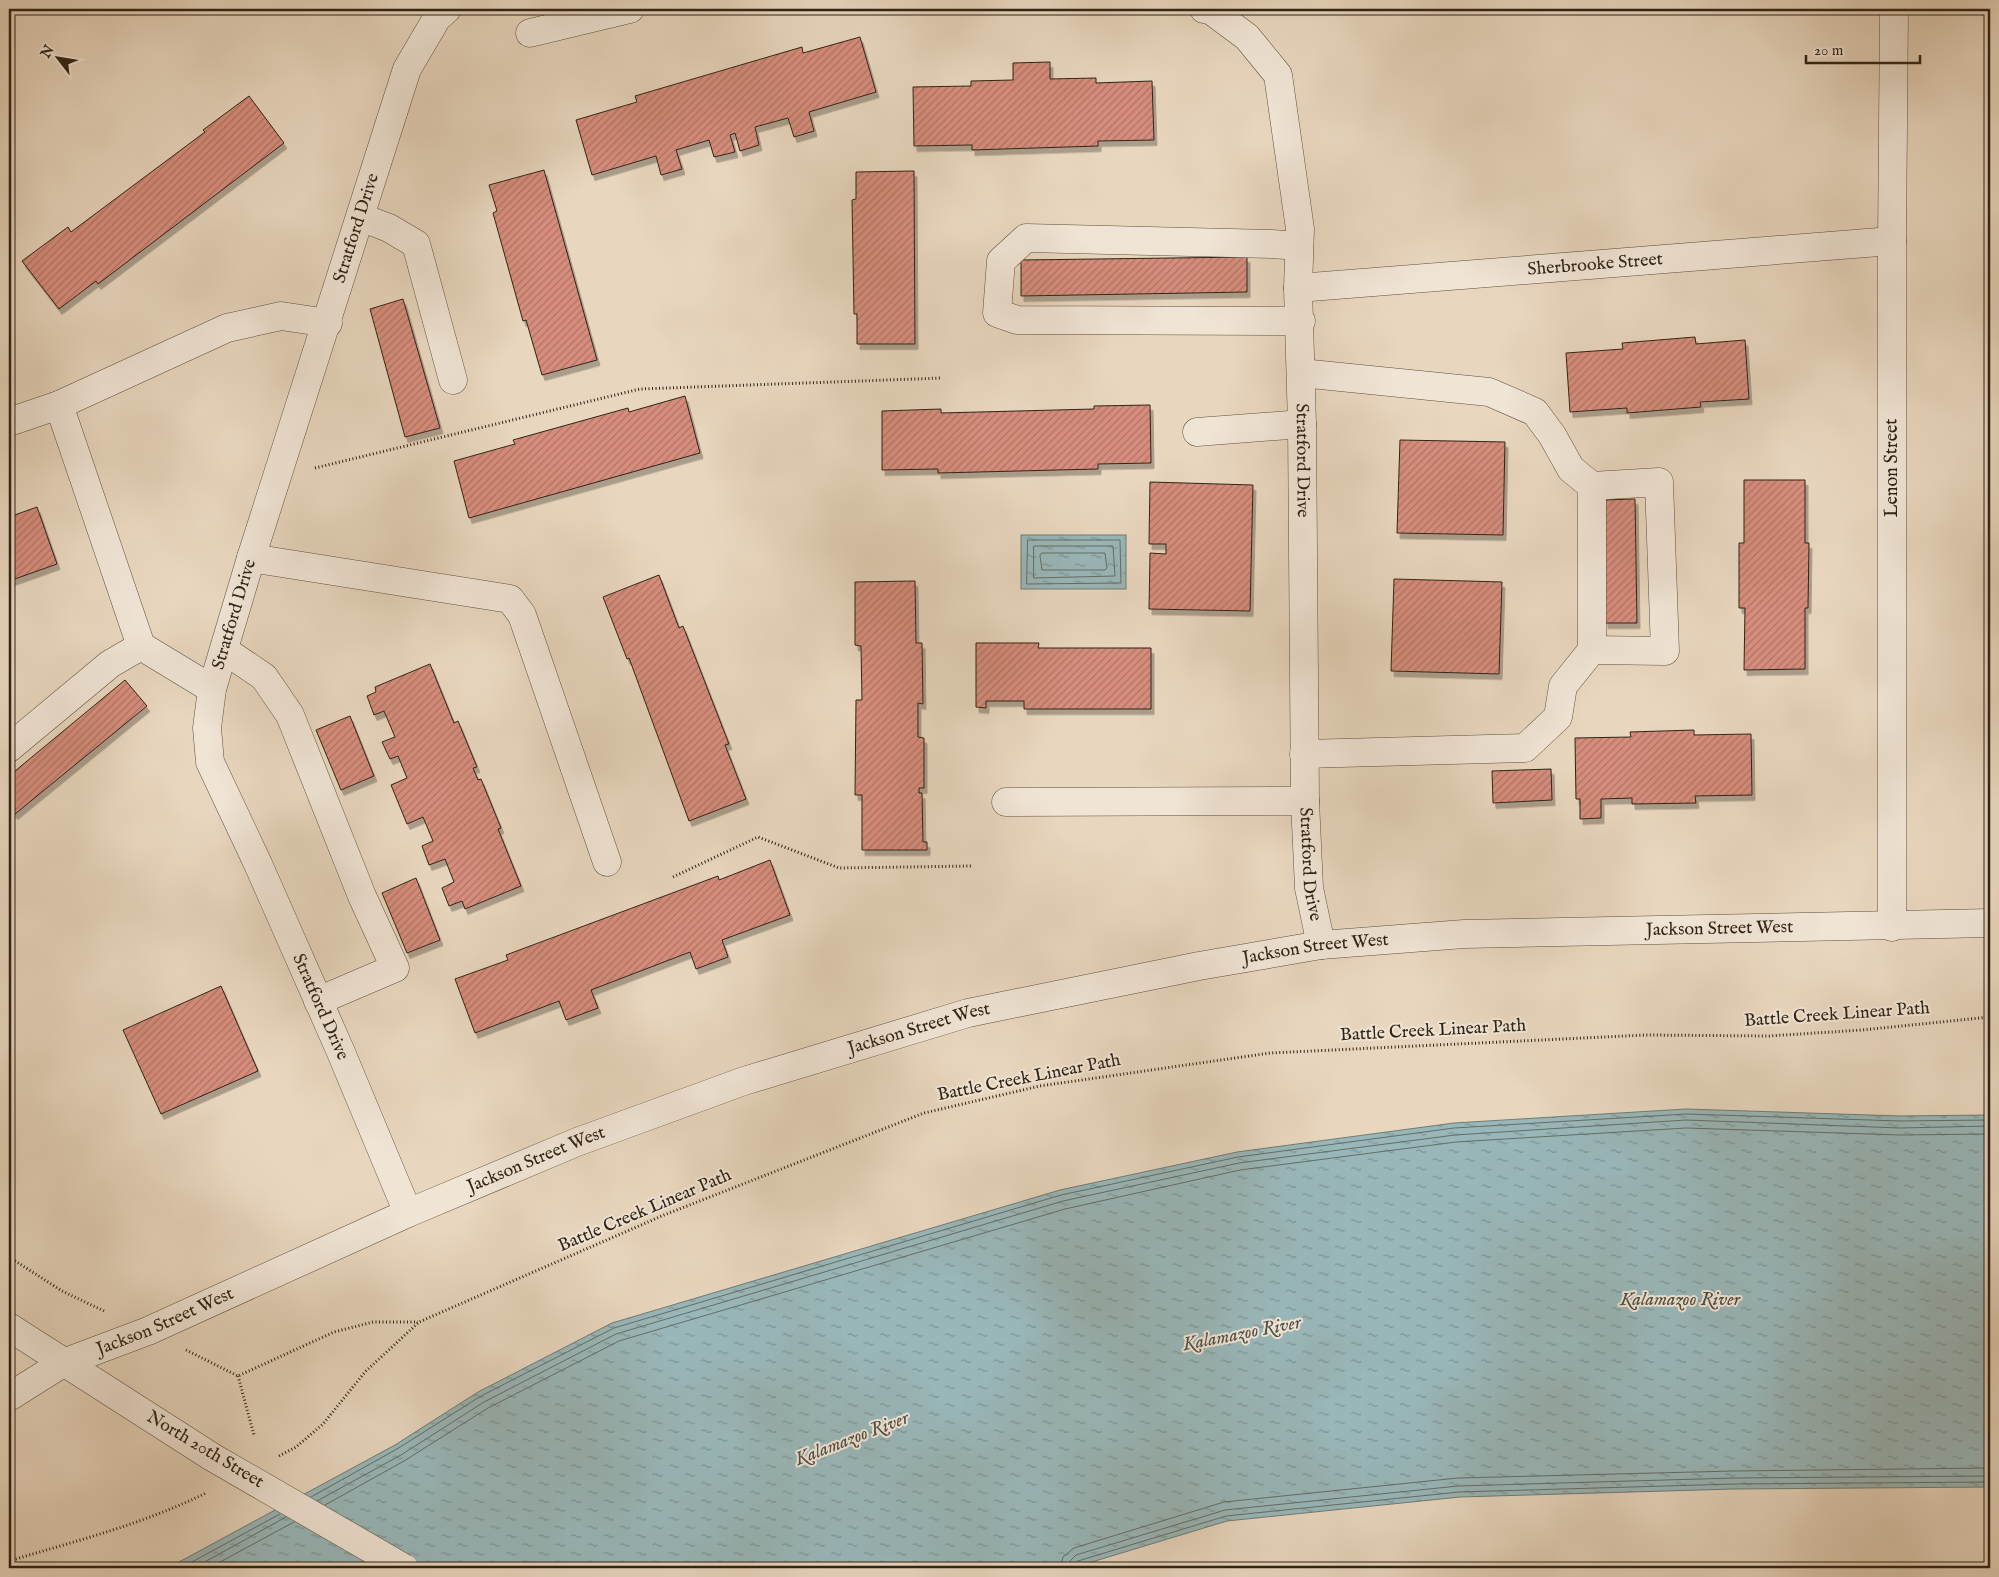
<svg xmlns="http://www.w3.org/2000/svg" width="1999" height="1577" viewBox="0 0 1999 1577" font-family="'IM FELL English',serif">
  <defs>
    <pattern id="water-ripples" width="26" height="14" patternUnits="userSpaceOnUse" patternTransform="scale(1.25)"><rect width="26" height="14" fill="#99b7b9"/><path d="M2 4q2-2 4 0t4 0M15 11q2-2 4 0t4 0" fill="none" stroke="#7d9495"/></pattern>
    <pattern id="building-hatch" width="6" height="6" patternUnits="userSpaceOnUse" patternTransform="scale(1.25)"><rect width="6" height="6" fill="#d78d7d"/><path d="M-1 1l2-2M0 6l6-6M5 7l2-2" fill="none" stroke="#af7365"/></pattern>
    <filter id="shadow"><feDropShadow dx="3" dy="5.5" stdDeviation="0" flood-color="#0004"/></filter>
  </defs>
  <rect width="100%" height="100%" fill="#e8d6be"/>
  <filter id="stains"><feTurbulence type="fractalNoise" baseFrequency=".004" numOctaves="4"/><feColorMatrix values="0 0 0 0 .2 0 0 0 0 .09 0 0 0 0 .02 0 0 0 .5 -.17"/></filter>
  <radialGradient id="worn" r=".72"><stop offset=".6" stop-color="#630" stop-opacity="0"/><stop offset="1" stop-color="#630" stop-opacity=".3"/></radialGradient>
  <!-- water -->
  <g fill="url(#water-ripples)" stroke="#6f7c77">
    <rect x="1021" y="535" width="105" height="54"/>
    <path d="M1686,1109L1900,1116L1990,1115V1487L1734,1489L1460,1497L1227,1521L1072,1568H168L395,1445L478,1392L612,1323L1060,1190L1237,1152L1454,1123Z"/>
  </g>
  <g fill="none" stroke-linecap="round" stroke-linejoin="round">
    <!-- shore -->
    <g stroke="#646d67" stroke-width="1">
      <path d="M1028,540H1120L1121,583L1027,584Z"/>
      <path d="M1034,546H1113L1115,576L1034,578Z"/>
      <path d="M1042,553H1105L1107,568L1105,570H1042L1040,556Z"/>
      <path d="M311,1497L397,1449L481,1396L614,1328L1061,1195L1238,1157L1454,1128L1686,1114L1900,1121L1990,1120"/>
      <path d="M317,1501L401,1455L484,1402L616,1334L1063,1201L1239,1163L1455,1135L1686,1120L1900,1128L1990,1126"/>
      <path d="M325,1505L404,1461L488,1408L619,1341L1065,1209L1240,1170L1456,1142L1686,1128L1900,1135L1990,1134"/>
      <path d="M181,1568L280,1514"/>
      <path d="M194,1568L286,1517"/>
      <path d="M209,1568L294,1522"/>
      <path d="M1060,1568L1063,1557L1074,1548L1224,1502L1458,1478L1734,1471L1990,1468"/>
      <path d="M1068,1568L1070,1561L1076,1555L1225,1510L1458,1486L1734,1478L1990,1476"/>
      <path d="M1074,1568L1078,1561L1226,1516L1459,1492L1734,1484L1990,1482"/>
    </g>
  </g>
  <!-- building -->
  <g fill="url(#building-hatch)" stroke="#2f2315" filter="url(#shadow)">
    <path d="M860,37L876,92L809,112L814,131L794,137L788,118L755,127L759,145L740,151L735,133L730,135L735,152L714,157L709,140L676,150L682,169L661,175L656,156L592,175L576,120L637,102L635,96L802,47L803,53Z"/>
    <path d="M1050,62V79L1096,78V83L1152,81L1154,140L1098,141V146L972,150V145L914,146L913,87L971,86V81L1013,80V63Z"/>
    <path d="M249,96L284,143L98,284L96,281L59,309L22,261L68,227L71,232L205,132L203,130Z"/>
    <path d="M544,170L597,360L542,375L526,320L523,321L493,213L497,211L489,185Z"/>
    <path d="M914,171L915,344H857V314H854L852,200L856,199V172Z"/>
    <path d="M1247,257V292L1021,296V260Z"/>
    <path d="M403,299L440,428L405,437L370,309Z"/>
    <path d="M1695,337L1696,344L1745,340L1749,399L1700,402L1701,407L1627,413V408L1570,412L1566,353L1623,349L1622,343Z"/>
    <path d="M685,396L700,453L469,518L454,461L515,444L513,440L628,408L629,412Z"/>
    <path d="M1150,405L1151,463L1098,464V469L938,473V469L882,470V411L941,409V413L1094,409V406Z"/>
    <path d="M1400,440L1505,442L1503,535L1397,533Z"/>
    <path d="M1744,480H1805V543H1809L1808,608H1805V669L1744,670L1745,608H1739V543H1744Z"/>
    <path d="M1150,482L1253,485L1250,611L1149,609L1150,553L1166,554V544H1149Z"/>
    <path d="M1635,499L1637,623H1605L1603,500Z"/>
    <path d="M37,507L57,564L9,581V517Z"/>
    <path d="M659,575L679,628L683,626L729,744L725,745L746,799L689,821L629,658L627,659L603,597Z"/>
    <path d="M1394,579L1502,582L1499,674L1391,671Z"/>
    <path d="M915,581L916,643H922L923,704L918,703V737L924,738V788H919V793H922L923,842H927V850H862V795H855L856,700H862L861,646L855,645V582Z"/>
    <path d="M976,643H1039L1038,648H1151V709H1024V701H986V708L976,707Z"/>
    <path d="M430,664L454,723L458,721L477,767L473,768L478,780L481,779L501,828L498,829L521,886L465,909L462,901L449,906L442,888L454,882L445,859L429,865L422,846L433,841L423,817L407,824L391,785L407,778L398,756L390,759L382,742L395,737L384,711L374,715L367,696L376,692L375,687Z"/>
    <path d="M125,680L147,706L15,814L9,807V776Z"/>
    <path d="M350,716L374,776L341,790L316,730Z"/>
    <path d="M1694,730V735L1751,734L1752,795L1695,796L1696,803L1632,804V798L1601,799V818L1580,819V799H1576L1575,738L1631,737L1630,732Z"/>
    <path d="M1551,769L1552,800L1493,803L1492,771Z"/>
    <path d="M770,860L790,915L722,940L728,957L696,969L690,952L591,990L598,1008L566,1020L559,1001L475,1033L455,979L508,960L506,955L718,876L719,880Z"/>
    <path d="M416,878L440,940L407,953L382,893Z"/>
    <path d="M221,986L258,1071L161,1114L123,1030Z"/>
  </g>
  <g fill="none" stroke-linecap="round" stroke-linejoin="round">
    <!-- minor casing -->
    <g stroke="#5d503f" stroke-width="29">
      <g id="minor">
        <path id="s1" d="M1204,9L1212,11L1247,37L1278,75L1300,229L1298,288L1302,424L1305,801L1309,888L1321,945"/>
        <path d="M530,33L630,9"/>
        <path d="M360,217L389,228L416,244L453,380"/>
        <path d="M1299,246L1272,244L1026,238L1001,261L997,313L1017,320L1301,321"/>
        <path id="s2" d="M1298,288L1892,241"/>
        <path d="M1301,373L1489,392L1535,412L1552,435L1571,469L1592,486V650L1563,686L1558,717L1525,748L1304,754"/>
        <path d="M59,405L141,646L212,689"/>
        <path d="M9,422L59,405L227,328L281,316L328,323"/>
        <path d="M1197,432L1302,424"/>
        <path d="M251,558L510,599L522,615L607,862"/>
        <path d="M224,650L264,677L290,715L362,896L395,968L318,1001"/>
        <path d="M1592,650L1665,651L1659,482L1592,486"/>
        <path d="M9,748L110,664L141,646"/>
        <path d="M1006,802L1305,801"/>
        <path d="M1892,927V241L1894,9"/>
        <path id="s3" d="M408,1213L340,1050L258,864L210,762L207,728L212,689L251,558L407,69L437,18L447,9"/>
        <path d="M9,1327L212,1457"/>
        <path id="s4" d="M9,1397L63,1363L148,1331L408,1213L577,1142L744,1081L968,1013L1199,966L1321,945L1464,934L1990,923"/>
      </g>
    </g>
    <!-- path -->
    <g stroke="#2f2315" stroke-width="3" stroke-dasharray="1 2.5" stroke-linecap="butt">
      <path d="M315,468L640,389L942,378"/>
      <path d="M673,877L758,837L839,868L972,866"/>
      <path d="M9,1257L62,1291L104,1311"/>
      <path d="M186,1350L238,1376L334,1332L373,1322H418"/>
      <path d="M238,1376L254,1435"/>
      <path d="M279,1456L296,1447L323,1424L365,1372L419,1322L664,1215L924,1113L1040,1086L1270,1053L1646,1035L1769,1036L1862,1030L1990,1017"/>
      <path d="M9,1561C76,1541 143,1524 206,1493"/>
    </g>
    <!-- minor -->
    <use href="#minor" stroke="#f0e4d5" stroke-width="28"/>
    <!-- minor-bridge casing -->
    <g stroke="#5d503f" stroke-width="29" stroke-linecap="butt">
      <path id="minor-bridge" d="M212,1457L404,1568"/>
    </g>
    <!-- minor-bridge -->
    <use href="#minor-bridge" stroke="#f0e4d5" stroke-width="28"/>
  </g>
  <g text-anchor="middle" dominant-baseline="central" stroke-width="4" stroke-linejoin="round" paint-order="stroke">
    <!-- street labels -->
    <g font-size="18" fill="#2f2315" stroke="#f0e4d5">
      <text stroke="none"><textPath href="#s3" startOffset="1049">Stratford Drive</textPath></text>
      <text stroke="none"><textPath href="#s2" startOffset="298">Sherbrooke Street</textPath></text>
      <text stroke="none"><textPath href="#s1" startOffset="488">Stratford Drive</textPath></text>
      <text transform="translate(1892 468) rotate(-90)">Lenon Street</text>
      <text stroke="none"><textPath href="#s3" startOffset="644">Stratford Drive</textPath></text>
      <text stroke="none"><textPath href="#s1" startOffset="892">Stratford Drive</textPath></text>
      <text stroke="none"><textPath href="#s4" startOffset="1794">Jackson Street West</textPath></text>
      <text stroke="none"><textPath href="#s4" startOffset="1389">Jackson Street West</textPath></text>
      <text transform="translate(320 1007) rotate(66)">Stratford Drive</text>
      <text transform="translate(1837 1015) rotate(-4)">Battle Creek Linear Path</text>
      <text stroke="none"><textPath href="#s4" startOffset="984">Jackson Street West</textPath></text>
      <text transform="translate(1433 1031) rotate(-3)">Battle Creek Linear Path</text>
      <text transform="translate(1029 1078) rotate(-11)">Battle Creek Linear Path</text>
      <text stroke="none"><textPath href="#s4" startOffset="579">Jackson Street West</textPath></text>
      <text transform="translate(645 1211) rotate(-23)">Battle Creek Linear Path</text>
      <text stroke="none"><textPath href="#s4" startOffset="174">Jackson Street West</textPath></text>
      <text transform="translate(205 1450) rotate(31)">North 20th Street</text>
    </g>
    <!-- water labels -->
    <g font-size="19" font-style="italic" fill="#4f4f46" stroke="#f0e4d5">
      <text x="1680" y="1300">Kalamazoo River</text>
      <text transform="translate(1242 1334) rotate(-11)">Kalamazoo River</text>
      <text transform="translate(852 1439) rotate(-21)">Kalamazoo River</text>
    </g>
  </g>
  <!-- margin -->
  <rect width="1999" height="1577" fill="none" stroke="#e8d6be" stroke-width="30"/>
  <rect x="10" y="10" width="1979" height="1557" fill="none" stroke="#2f2315" stroke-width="2.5"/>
  <rect x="15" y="15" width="1969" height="1547" fill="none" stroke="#2f2315"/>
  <!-- north arrow -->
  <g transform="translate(58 58) rotate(301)" stroke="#f0e4d5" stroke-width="4" paint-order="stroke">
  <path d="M0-4L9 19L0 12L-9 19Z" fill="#2f2315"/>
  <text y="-8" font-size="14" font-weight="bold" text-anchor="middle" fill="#2f2315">N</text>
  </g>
  <!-- scale -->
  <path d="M1806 55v8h114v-8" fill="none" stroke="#2f2315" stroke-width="2.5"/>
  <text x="1814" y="55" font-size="15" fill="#2f2315" stroke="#f0e4d5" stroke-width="4" paint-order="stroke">20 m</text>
  <rect width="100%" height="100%" filter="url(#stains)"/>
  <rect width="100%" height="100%" fill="url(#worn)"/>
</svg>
